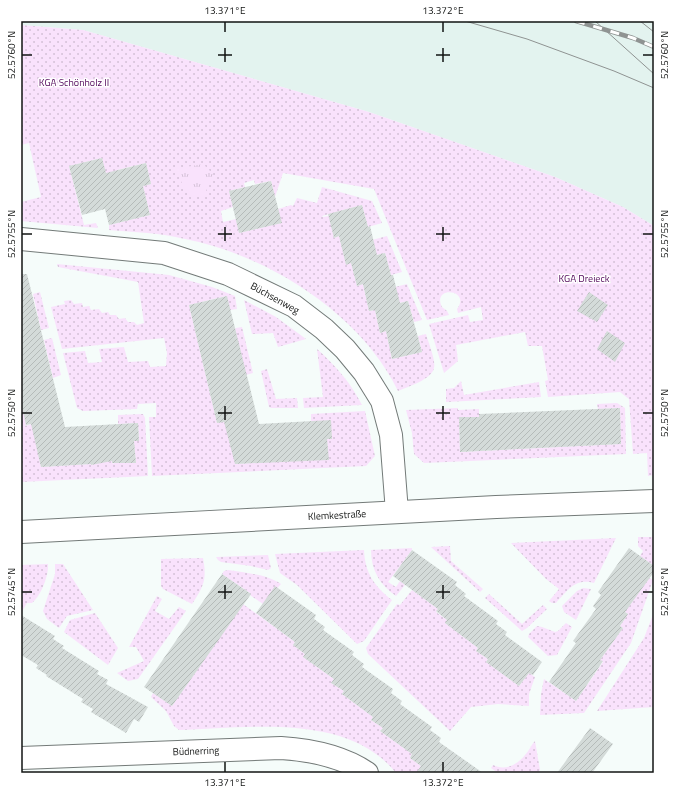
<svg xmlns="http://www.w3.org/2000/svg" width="675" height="794" viewBox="0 0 675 794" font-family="'Titillium Web',sans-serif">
  <defs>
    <pattern id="grass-dots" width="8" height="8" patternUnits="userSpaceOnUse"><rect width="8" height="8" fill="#f9e2fc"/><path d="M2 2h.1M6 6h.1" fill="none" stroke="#d4c1d7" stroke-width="1.8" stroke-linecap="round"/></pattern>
    <pattern id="park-tufts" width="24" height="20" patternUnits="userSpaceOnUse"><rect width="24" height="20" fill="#f9e2fc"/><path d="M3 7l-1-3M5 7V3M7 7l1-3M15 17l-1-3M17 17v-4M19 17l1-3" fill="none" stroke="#d4c1d7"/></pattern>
    <pattern id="building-hatch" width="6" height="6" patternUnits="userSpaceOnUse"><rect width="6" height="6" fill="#d4dbd9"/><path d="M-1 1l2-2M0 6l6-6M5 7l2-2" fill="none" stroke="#b5bbb9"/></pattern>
  </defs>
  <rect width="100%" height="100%" fill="#f5fcfa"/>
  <!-- built -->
  <path fill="#e3f3ef" d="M21,21H654V226L623,207L555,177L369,112L83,30L21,25Z"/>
  <!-- grass -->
  <g fill="url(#grass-dots)">
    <path d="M21,25L83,30L369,112L555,177L623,207L654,226V475L648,476L647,453L633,454L629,399L620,392L548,397L545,381L548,380L542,346H528L525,332L456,345L458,361L444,373L429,324L468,315L470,322L483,320L481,307L458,313L457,309C472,289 431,285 442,307L447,311L449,315L427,320L374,189L283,173L275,197L271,181L255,184L254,180L244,183L245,187L229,191L233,207L221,211L223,222L236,219L239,233L281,223L278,209L291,205L293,206L297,198L317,203L322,187L372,201L382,223L368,227L362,205L322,216L323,217L329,216L334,238L339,236L346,264L351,263L357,286L363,284L369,311L375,310L380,333L386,331L392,359L422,352L418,336L426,334C428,342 436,360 434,368C432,379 408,387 398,391C361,314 268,255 185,239C160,233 135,232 109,230V225L150,215L143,186L151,184L146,163L117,170L118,173L106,176L102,158L69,166L84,225L96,223L98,228L21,221V202L41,197L29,143L21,145Z"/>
    <path d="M387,236L402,272L391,275L385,253L376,255L372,240Z"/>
    <path d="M57,264L169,275L212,287L235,296L237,309L230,310L226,296L189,305L217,423L226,421L230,444V446L232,445L235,462V464L285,461L286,462V460L305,459L307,461V458L328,460L327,439L311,421V414L365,411L375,456L366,466L152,476L149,417H156V403L138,404L137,409L83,411L77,408L63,353L85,351L88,363L102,362L99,349L124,347L128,362L148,361L150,367L166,366L167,353L164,338L62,349L51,307L65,304L64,301L71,300L74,304L82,303L83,307L89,306L91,310L99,309L102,313L108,312L110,315H116L119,319L125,318L128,322H134L137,325L144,323L138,282L58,267Z"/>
    <path d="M407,284L422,320L414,322L408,301L399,303L395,287Z"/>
    <path d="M40,292L49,328L41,330L33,294Z"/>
    <path d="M244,300L276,317L306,339L278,347L273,333L252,334Z"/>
    <path d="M242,327L253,373L246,375L235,329L236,328Z"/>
    <path d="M52,338L61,375L53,378L44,340Z"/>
    <path d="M317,349C335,365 351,383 362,405L304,408L303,398L323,397Z"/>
    <path d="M267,369L276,399L297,398L298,408H271L269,407L261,371Z"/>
    <path d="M461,381L464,395L539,382L541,397L446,402V389L454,388Z"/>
    <path d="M21,403L26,424L25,426L32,424L41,467L91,464V465H93L92,462L112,461L113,464L114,463V461L136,463L134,441H139L138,423L118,424V415L143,414L145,418L148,476L21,482Z"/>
    <path d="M617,403L625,408L626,454L424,463L414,454L412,433L406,410L458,408V410L479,409V417H459L460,452L621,444L620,408L598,409L597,404Z"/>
    <path d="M638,537H654V566L640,556L643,551L638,546Z"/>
    <path d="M616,538L594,583C575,578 568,590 556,603H552L549,601L559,589L546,579L511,543Z"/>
    <path d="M450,546L451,561L483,589L480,592L431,547Z"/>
    <path d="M412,548V550L388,582L396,587L400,581L405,585L396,596C380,585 371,570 371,550Z"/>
    <path d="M364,550C365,573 374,586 392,600L364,641L357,644L297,585L280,573L275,554Z"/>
    <path d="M268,555L271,568L268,570L251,566L221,562L218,560L216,557Z"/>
    <path d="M203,558C207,579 204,586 192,604L163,589L161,586V559Z"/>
    <path d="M48,564C49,575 41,596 32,603H27L21,613V565Z"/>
    <path d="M55,564H63L93,610L67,616L59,628L47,619L43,611L55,574Z"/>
    <path d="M228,570C246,573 266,574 281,584L263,604L250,595V593L222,574L224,571Z"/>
    <path d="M649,578L653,580L631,643L584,713L540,715L541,694L544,679L576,701L603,662L600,660L623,628L620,626L628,614L625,612Z"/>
    <path d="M583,588L591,589L576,620L564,612L562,606L577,591Z"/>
    <path d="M412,590L438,609L436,612L447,620L445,623L478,648L476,651L488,659L486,662L519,686L529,673L535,677L529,694V706L498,704L471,707L450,731L368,654L366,648L397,604L400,605Z"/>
    <path d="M489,594L522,624L543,605L547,609L527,628L522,631L485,598Z"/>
    <path d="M157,596L162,599L155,611L169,619L179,607L186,611L138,679L128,681L117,673L144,661L136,647H129Z"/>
    <path d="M243,604L295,642L293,645L305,654L303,657L334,679L331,683L344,691L342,694L373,717L371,720L383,728L380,731L412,754L410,758L421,766L419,769L424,773H396C348,712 247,728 179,730L174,726L166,711L151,697L153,693L172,706Z"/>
    <path d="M654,612V707L597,711L644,638Z"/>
    <path d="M95,613L118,648L108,665L64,632L70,620Z"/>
    <path d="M566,623L572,627L557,655L548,656L528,637L529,634L537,626L542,627L555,632L558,631Z"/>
    <path d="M535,741L540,770L538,773H498L491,768L493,765C505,771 517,765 525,755C529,751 531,745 535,741Z"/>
  </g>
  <!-- park -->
  <path fill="url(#park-tufts)" d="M203,164L213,174L204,196H193L185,189L175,169Z"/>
  <!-- building -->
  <g fill="url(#building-hatch)">
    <path d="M102,158L106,173L146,163L151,184L143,186L150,215L109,225L105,209L82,215L69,166Z"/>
    <path d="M271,181L282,223L239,233L229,191Z"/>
    <path d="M362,205L368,227L370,226L377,255L385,253L391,275H393L400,303L408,301L422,352L392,359L386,331L380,333L375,310L369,311L363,284L357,286L351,263L346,265L339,236L334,238L328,214Z"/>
    <path d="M21,274H27L65,427L138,423L139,441H134L136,463H112V461L91,465V464L41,467L31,424L26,425L21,403Z"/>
    <path d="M589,292L608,305L597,322L577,311Z"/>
    <path d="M227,296L259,424L331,420L332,439H327L329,460L235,464L224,422L217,423L189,305Z"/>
    <path d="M607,331L625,343L615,362L597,349Z"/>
    <path d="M620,408L621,444L460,452L459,417H479V414Z"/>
    <path d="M629,548L654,566V572L625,612L628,614L620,626L623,628L600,660L603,661L576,701L549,682L576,643L573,641L596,609L593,606L601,595L598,592Z"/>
    <path d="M412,550L457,582L455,585L466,594L464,596L498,621L496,624L507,632L505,635L542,662L533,675L529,673L519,686L486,662L488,659L476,651L478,648L445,623L447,620L436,611L438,609L393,576Z"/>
    <path d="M222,574L251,594L172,706L144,687Z"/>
    <path d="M275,586L316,615L314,619L325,627L323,630L354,652L352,655L364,664L362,667L393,689L391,693L402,701L400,704L432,727L430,730L441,738L439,742L483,773H416L421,766L410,758L412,754L380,731L383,728L371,720L373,717L342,694L344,691L331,683L334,679L303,657L305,654L293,645L295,642L256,613Z"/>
    <path d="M21,615L55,636L53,639L64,646L62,648L99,671L97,674L108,680L106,684L148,707L139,722L134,719L126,733L91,712L93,709L81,702L83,699L46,676L47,675L36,668L38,665L21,655Z"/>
    <path d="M590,728L613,744L592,773H557Z"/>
  </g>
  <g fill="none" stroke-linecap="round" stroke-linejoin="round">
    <!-- street casing -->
    <g stroke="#737a78" stroke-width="24">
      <g id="street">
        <path d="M21,239L164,253L228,274L294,306L324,329L345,349L364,372L382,401L391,435L397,512"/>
        <path d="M21,758L281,748C312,750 342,756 367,773"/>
      </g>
    </g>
    <!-- secondary casing -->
    <g stroke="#737a78" stroke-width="24">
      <path id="secondary" d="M21,532L496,507L654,501"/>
    </g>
    <!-- street -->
    <use href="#street" stroke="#fff" stroke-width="22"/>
    <!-- secondary -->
    <use href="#secondary" stroke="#fff" stroke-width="22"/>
    <!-- tram -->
    <g stroke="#8f9392" stroke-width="1">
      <path d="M465,21L527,39L614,71L654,88"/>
      <path d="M595,21L654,74"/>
      <path d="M640,21L654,32"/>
    </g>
    <!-- rail casing -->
    <g stroke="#8f9392" stroke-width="4.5">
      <path id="rail" d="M576,21L633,38L654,47"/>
    </g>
    <!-- rail -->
    <use href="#rail" stroke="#fff" stroke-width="3" stroke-dasharray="9" stroke-linecap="butt"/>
  </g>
  <!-- ticks -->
  <path fill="none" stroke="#121413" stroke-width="1.5" d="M225,22V32M443,22V32M225,48V62M443,48V62M22,55H32M218,55H232M436,55H450M643,55H653M225,227V241M443,227V241M22,234H32M218,234H232M436,234H450M643,234H653M225,406V420M443,406V420M22,413H32M218,413H232M436,413H450M643,413H653M225,585V599M443,585V599M22,592H32M218,592H232M436,592H450M643,592H653M225,762V772M443,762V772"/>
  <g text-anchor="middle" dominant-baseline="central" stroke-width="3" stroke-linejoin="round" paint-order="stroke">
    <!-- park labels -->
    <g font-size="10" fill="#52085b" stroke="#fff">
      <text x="74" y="82">KGA Schönholz II</text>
      <text x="584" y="278">KGA Dreieck</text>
    </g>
    <!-- street labels -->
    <g font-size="10" fill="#121413" stroke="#fff">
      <text transform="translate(275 298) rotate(29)">Büchsenweg</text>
      <text transform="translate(337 515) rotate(-3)">Klemkestraße</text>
      <text transform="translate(196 751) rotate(-2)">Büdnerring</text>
    </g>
  </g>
  <!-- border -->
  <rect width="675" height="794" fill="none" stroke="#ffffff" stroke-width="44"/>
  <rect x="22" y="22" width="631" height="750" fill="none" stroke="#121413" stroke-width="1.5"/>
  <g font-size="10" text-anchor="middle" fill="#121413">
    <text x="225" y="14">13.371°E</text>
    <text x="443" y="14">13.372°E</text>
    <text transform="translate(11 55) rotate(-90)" y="4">52.5760°N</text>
    <text transform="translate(664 55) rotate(-90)" y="4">52.5760°N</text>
    <text transform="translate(11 234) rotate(-90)" y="4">52.5755°N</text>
    <text transform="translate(664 234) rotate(-90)" y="4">52.5755°N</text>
    <text transform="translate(11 413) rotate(-90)" y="4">52.5750°N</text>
    <text transform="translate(664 413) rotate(-90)" y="4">52.5750°N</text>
    <text transform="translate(11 592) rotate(-90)" y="4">52.5745°N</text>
    <text transform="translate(664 592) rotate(-90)" y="4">52.5745°N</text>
    <text x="225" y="786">13.371°E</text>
    <text x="443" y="786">13.372°E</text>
  </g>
</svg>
